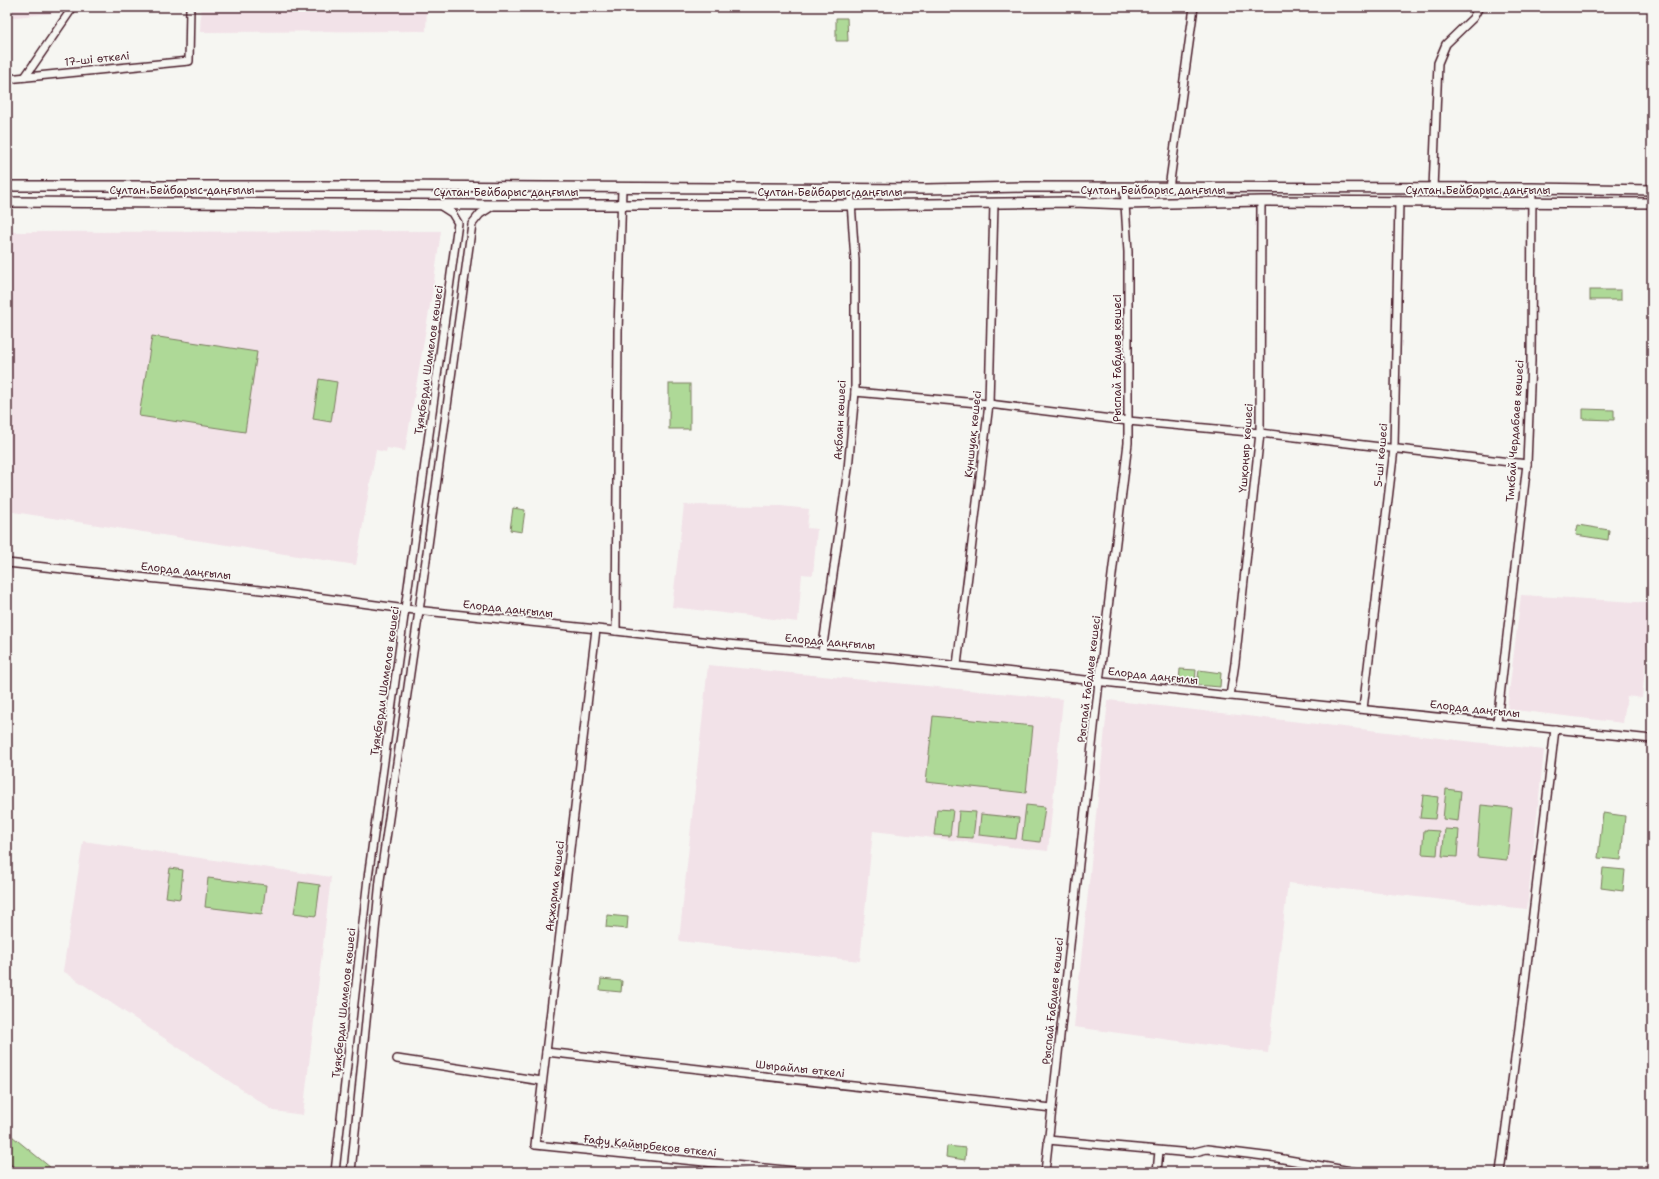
<svg xmlns="http://www.w3.org/2000/svg" width="1659" height="1179" viewBox="0 0 1659 1179" font-family="'Shantell Sans',sans-serif">
  <rect width="100%" height="100%" fill="#f6f6f2"/>
  <filter id="ink" filterUnits="userSpaceOnUse"><feTurbulence type="fractalNoise" baseFrequency=".025" numOctaves="2"/><feDisplacementMap in="SourceGraphic" scale="8" xChannelSelector="R" yChannelSelector="G"/><feConvolveMatrix kernelMatrix="1 2 1 2 8 2 1 2 1" color-interpolation-filters="sRGB"/></filter>
  <g filter="url(#ink)">
    <!-- built -->
    <g fill="#f2e2e8">
      <path d="M7,7H52L53,13L7,18Z"/>
      <path d="M201,7H427L426,31L200,32Z"/>
      <path d="M441,231L433,288L405,451L387,448L386,452L376,450L356,565L7,511V232Z"/>
      <path d="M684,505L781,506L809,509L807,528L817,529L813,575L802,574L798,622L672,607Z"/>
      <path d="M1521,595L1652,603L1642,698L1627,696L1623,723L1507,709Z"/>
      <path d="M708,665L1063,699L1048,851L873,831L860,961L679,941Z"/>
      <path d="M1108,700L1544,750L1527,909L1288,883L1268,1053L1074,1027Z"/>
      <path d="M83,841L331,877L303,1115L274,1111L63,971Z"/>
    </g>
    <!-- green -->
    <g fill="#aed997" stroke="#7c7c61">
      <path d="M836,18H847L848,41H836Z"/>
      <rect x="1590" y="290" width="31" height="10"/>
      <path d="M152,336L257,352L245,432L139,416Z"/>
      <path d="M319,379L337,382L331,422L313,419Z"/>
      <rect x="669" y="384" width="21" height="45"/>
      <path d="M1583,409L1614,410V420L1583,419Z"/>
      <path d="M513,508L525,510L522,532L510,530Z"/>
      <path d="M1578,525L1609,530L1608,540L1576,535Z"/>
      <path d="M1180,669L1196,670L1195,685L1179,684Z"/>
      <path d="M1199,670L1221,673L1220,687L1197,685Z"/>
      <path d="M933,716L1033,726L1026,793L926,782Z"/>
      <path d="M1446,789L1461,791L1458,821L1443,819Z"/>
      <path d="M1423,795L1438,797L1435,819L1420,818Z"/>
      <path d="M1026,805L1045,807L1040,842L1022,840Z"/>
      <path d="M1481,805L1512,808L1507,860L1477,857Z"/>
      <path d="M937,809L953,810L950,836L934,835Z"/>
      <path d="M959,811L976,812L973,838L957,837Z"/>
      <path d="M1603,813L1625,816L1621,860L1598,858Z"/>
      <path d="M981,814L1019,818L1016,839L979,835Z"/>
      <path d="M1445,829L1459,830L1457,857L1442,856Z"/>
      <path d="M1424,830L1439,831L1437,855L1422,854Z"/>
      <path d="M170,868L183,870L180,899L166,897Z"/>
      <path d="M1603,868L1625,870L1623,891L1601,888Z"/>
      <path d="M208,878L266,885L262,914L205,907Z"/>
      <path d="M299,882L320,885L316,916L294,913Z"/>
      <path d="M607,915L628,917L627,929L606,927Z"/>
      <path d="M601,979L622,981L621,992L600,990Z"/>
      <path d="M7,1132L56,1172H21L7,1161Z"/>
      <path d="M947,1146L966,1148L965,1160L946,1157Z"/>
    </g>
    <g fill="none" stroke-linecap="round" stroke-linejoin="round">
      <!-- minor casing -->
      <g stroke="#4a1f2b" stroke-width="10">
        <g id="minor">
          <path d="M25,77L73,7"/>
          <path d="M7,79L189,61L190,7"/>
          <path d="M1169,188L1194,7"/>
          <path d="M1433,189L1438,63L1446,44L1473,18L1479,7"/>
          <path d="M855,392L989,404L1128,421L1260,433L1527,464"/>
          <path d="M7,563L279,592L406,609L616,631L727,644L896,659L1221,695L1652,739"/>
          <path d="M596,629L535,1145L805,1172"/>
          <path d="M616,631L618,332L622,188"/>
          <path d="M822,652L848,469L855,392V260L850,188"/>
          <path d="M957,665L989,404L994,203"/>
          <path d="M1230,696L1235,663L1260,433L1261,201"/>
          <path d="M1363,709L1394,449L1399,201"/>
          <path d="M1497,722L1527,464L1531,361L1532,188"/>
          <path d="M546,1052L1052,1108"/>
          <path d="M397,1059L542,1081"/>
          <path d="M1048,1140L1191,1153L1207,1149L1272,1157L1356,1172"/>
          <path d="M335,1172L368,878L458,223L452,213L438,204"/>
          <path d="M351,1172L380,880L419,611L472,224L480,214L494,205"/>
          <path d="M1045,1172L1099,682L1128,443V252L1124,188"/>
          <path d="M1157,1172L1159,1151"/>
          <path d="M1500,1172L1523,998L1555,729"/>
        </g>
      </g>
      <!-- major casing -->
      <g stroke="#4a1f2b" stroke-width="12">
        <g id="major">
          <path d="M7,186H380L926,189L1029,187L1532,188L1652,190"/>
          <path d="M7,202L494,205H852L1074,202L1125,204L1261,201L1652,203"/>
          <path d="M7,1170L10,1172"/>
        </g>
      </g>
      <!-- minor -->
      <use href="#minor" stroke="#f6f6f2" stroke-width="7"/>
      <!-- major -->
      <use href="#major" stroke="#f6f6f2" stroke-width="9"/>
    </g>
  </g>
  <g text-anchor="middle" dominant-baseline="central" stroke-width="3.5" stroke-linejoin="round" paint-order="stroke">
    <!-- street labels -->
    <g font-size="11" fill="#4a1f2b" stroke="#f6f6f2">
      <text transform="translate(97 59) rotate(-6)">17-ші өткелі</text>
      <text x="182" y="190">Сұлтан Бейбарыс даңғылы</text>
      <text x="1153" y="190">Сұлтан Бейбарыс даңғылы</text>
      <text x="1478" y="190">Сұлтан Бейбарыс даңғылы</text>
      <text x="506" y="192">Сұлтан Бейбарыс даңғылы</text>
      <text x="830" y="192">Сұлтан Бейбарыс даңғылы</text>
      <text transform="translate(1117 358) rotate(-90)">Рыспай Ғабдиев көшесі</text>
      <text transform="translate(429 360) rotate(-82)">Тұяқберди Шамелов көшесі</text>
      <text transform="translate(840 420) rotate(-87)">Ақбаян көшесі</text>
      <text transform="translate(1515 431) rotate(-86)">Тмкбай Чердабаев көшесі</text>
      <text transform="translate(973 434) rotate(-84)">Күншуақ көшесі</text>
      <text transform="translate(1246 448) rotate(-86)">Үшқоңыр көшесі</text>
      <text transform="translate(1381 455) rotate(-85)">5-ші көшесі</text>
      <text transform="translate(186 571) rotate(6)">Елорда даңғылы</text>
      <text transform="translate(508 609) rotate(6)">Елорда даңғылы</text>
      <text transform="translate(830 642) rotate(5)">Елорда даңғылы</text>
      <text transform="translate(1153 676) rotate(6)">Елорда даңғылы</text>
      <text transform="translate(1089 679) rotate(-83)">Рыспай Ғабдиев көшесі</text>
      <text transform="translate(385 681) rotate(-82)">Тұяқберди Шамелов көшесі</text>
      <text transform="translate(1475 709) rotate(6)">Елорда даңғылы</text>
      <text transform="translate(555 886) rotate(-83)">Ақжарма көшесі</text>
      <text transform="translate(1053 1001) rotate(-84)">Рыспай Ғабдиев көшесі</text>
      <text transform="translate(344 1003) rotate(-84)">Тұяқберди Шамелов көшесі</text>
      <text transform="translate(800 1069) rotate(6)">Шырайлы өткелі</text>
      <text transform="translate(650 1146) rotate(6)">Ғафу Қайырбеков өткелі</text>
    </g>
  </g>
  <!-- margin -->
  <rect width="1659" height="1179" fill="none" stroke="#f6f6f2" stroke-width="24"/>
  <rect x="12" y="12" width="1635" height="1155" fill="none" stroke="#4a1f2b" stroke-width="1.5" filter="url(#ink)"/>
</svg>
